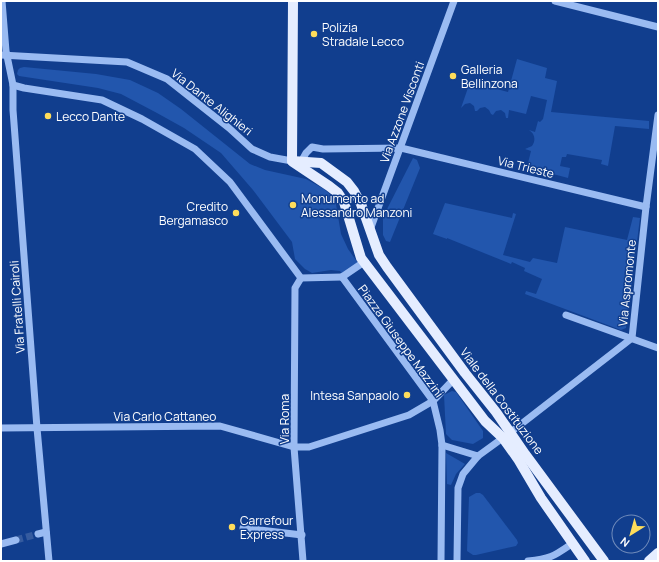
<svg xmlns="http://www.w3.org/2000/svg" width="659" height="562" viewBox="0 0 659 562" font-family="Manrope,sans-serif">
  <rect width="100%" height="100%" fill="#113e8e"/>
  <!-- green -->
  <g fill="#2256ad">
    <path d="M517,59L547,68L545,78L557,81L551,112L649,121V129L615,126L608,166L601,164L602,160L567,154L566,157H562L560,166L570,168L568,178L527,167L531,151L525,149L532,146C536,140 535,134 529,130L535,132L538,121L540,122L543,119L547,100L531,96L526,114L509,110L508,118H506L505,113L501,110L496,111L493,115L491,114L489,110L485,107L480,108L477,111H475L474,106L470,103L465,104L461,108L470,82L508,92Z"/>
    <path d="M24,67L96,74L130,80L158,93L181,109L250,164L265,170L306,179L324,189L334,198L336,204L341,234L348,249L358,263L342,274L340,271L331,270L312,273L305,269L295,259L292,242L253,190L221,153L184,128L157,113L121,94L98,88L19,76L17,74L18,70L20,68Z"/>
    <path d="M413,158L417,160L420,168L390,242L386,241L383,235V217Z"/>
    <path d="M445,203L512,218L513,213L516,214L503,255L530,262L533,258L557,263L565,227L627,240L633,217L640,218L626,328L621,330L525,294L526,291L536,294L542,279L524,271L525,268L512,262L511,264L447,238V239L433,234Z"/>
    <path d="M452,391L456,392L483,431V438L473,444L452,440L446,434L444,395Z"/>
    <path d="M446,453L465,464L456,474L451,485L447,484Z"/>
    <path d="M476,493H480L483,495L517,540L518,543L516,546L476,555H473L467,551L469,497Z"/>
  </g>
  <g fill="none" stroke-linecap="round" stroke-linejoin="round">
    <!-- minor-tunnel -->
    <path stroke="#355b9f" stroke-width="7" stroke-dasharray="7 3.5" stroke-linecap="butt" d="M16,540L38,534"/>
    <!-- minor -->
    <g stroke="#9abbf2" stroke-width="7">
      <path d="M2,1L6,51L13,85V110L37,428L49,561"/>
      <path d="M555,1L658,27"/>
      <path d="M1,55L127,62L167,79L229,128L252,149L270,157L292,161"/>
      <path d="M13,85L24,88L102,100L142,119L195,149L230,182L301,278L342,277"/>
      <path d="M301,162L306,153L312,147L323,149L401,148L646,207"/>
      <path d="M370,230L454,1"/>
      <path d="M342,277L433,401L440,430L442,445L441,561"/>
      <path d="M342,277L364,262"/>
      <path d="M301,278L295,288L294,447L303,561"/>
      <path d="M566,315L658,348"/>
      <path d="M1,428L220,426L294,447H309L409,415L433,401L453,380"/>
      <path d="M442,445L478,456"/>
      <path d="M243,528L302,535"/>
      <path d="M38,534L46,532"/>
      <path d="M1,544L16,540"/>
      <path d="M457,561L458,488L463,474L478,456L511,432L632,338L646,207L658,115"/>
      <path d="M528,561C551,559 554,556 573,543"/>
    </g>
    <!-- major -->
    <g stroke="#e5edff" stroke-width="10">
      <path d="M292,161L321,163L347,182L354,191L361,204L379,255L387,267L465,373L496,412L525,454L604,561"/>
      <path d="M292,161L293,1"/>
      <path d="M293,162L329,186L338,193L344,202L361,258L485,421L503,438L518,459L541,498L585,561"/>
      <path d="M649,561L658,553"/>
    </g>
  </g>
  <!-- markers -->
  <g fill="#ffdd5b" stroke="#113e8e" stroke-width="1.5">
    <circle cx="314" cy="34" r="4"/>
    <circle cx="453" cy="76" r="4"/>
    <circle cx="48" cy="116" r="4"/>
    <circle cx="293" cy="205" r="4"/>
    <circle cx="236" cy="213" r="4"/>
    <circle cx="407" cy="395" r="4"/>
    <circle cx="232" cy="527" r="4"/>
  </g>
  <g text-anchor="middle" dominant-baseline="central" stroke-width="3" stroke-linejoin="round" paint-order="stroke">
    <!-- poi labels -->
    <g font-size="12" fill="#fff" stroke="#113e8e" text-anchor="start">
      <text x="322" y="27">Polizia<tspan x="322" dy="14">Stradale Lecco</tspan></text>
      <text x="461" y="69">Galleria<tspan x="461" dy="14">Bellinzona</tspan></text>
      <text x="56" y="116">Lecco Dante</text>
      <text x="301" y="198">Monumento ad<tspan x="301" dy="14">Alessandro Manzoni</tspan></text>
      <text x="228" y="206" text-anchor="end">Credito<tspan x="228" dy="14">Bergamasco</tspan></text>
      <text x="399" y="395" text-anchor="end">Intesa Sanpaolo</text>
      <text x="240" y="520">Carrefour<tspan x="240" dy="14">Express</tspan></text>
    </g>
    <!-- street labels -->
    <g font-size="12" fill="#fff" stroke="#113e8e">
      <text transform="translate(212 102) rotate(38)">Via Dante Alighieri</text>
      <text transform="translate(402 112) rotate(-70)">Via Azzone Visconti</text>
      <text transform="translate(526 167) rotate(14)">Via Trieste</text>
      <text transform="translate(627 283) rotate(-84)">Via Aspromonte</text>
      <text transform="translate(17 307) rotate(-94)">Via Fratelli Cairoli</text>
      <text transform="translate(401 341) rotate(54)">Piazza Giuseppe Mazzini</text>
      <text transform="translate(502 401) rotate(53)">Viale della Costituzione</text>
      <text x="165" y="416">Via Carlo Cattaneo</text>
      <text transform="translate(284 419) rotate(-90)">Via Roma</text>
    </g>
  </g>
  <!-- border -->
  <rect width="659" height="562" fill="none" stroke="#ffffff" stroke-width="4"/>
  <!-- north arrow -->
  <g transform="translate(631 534) rotate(217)"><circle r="19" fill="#113e8e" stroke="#708bbb"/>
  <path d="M0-3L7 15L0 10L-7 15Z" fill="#ffdd5b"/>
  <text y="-6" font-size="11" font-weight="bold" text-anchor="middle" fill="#ffffff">N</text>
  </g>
</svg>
